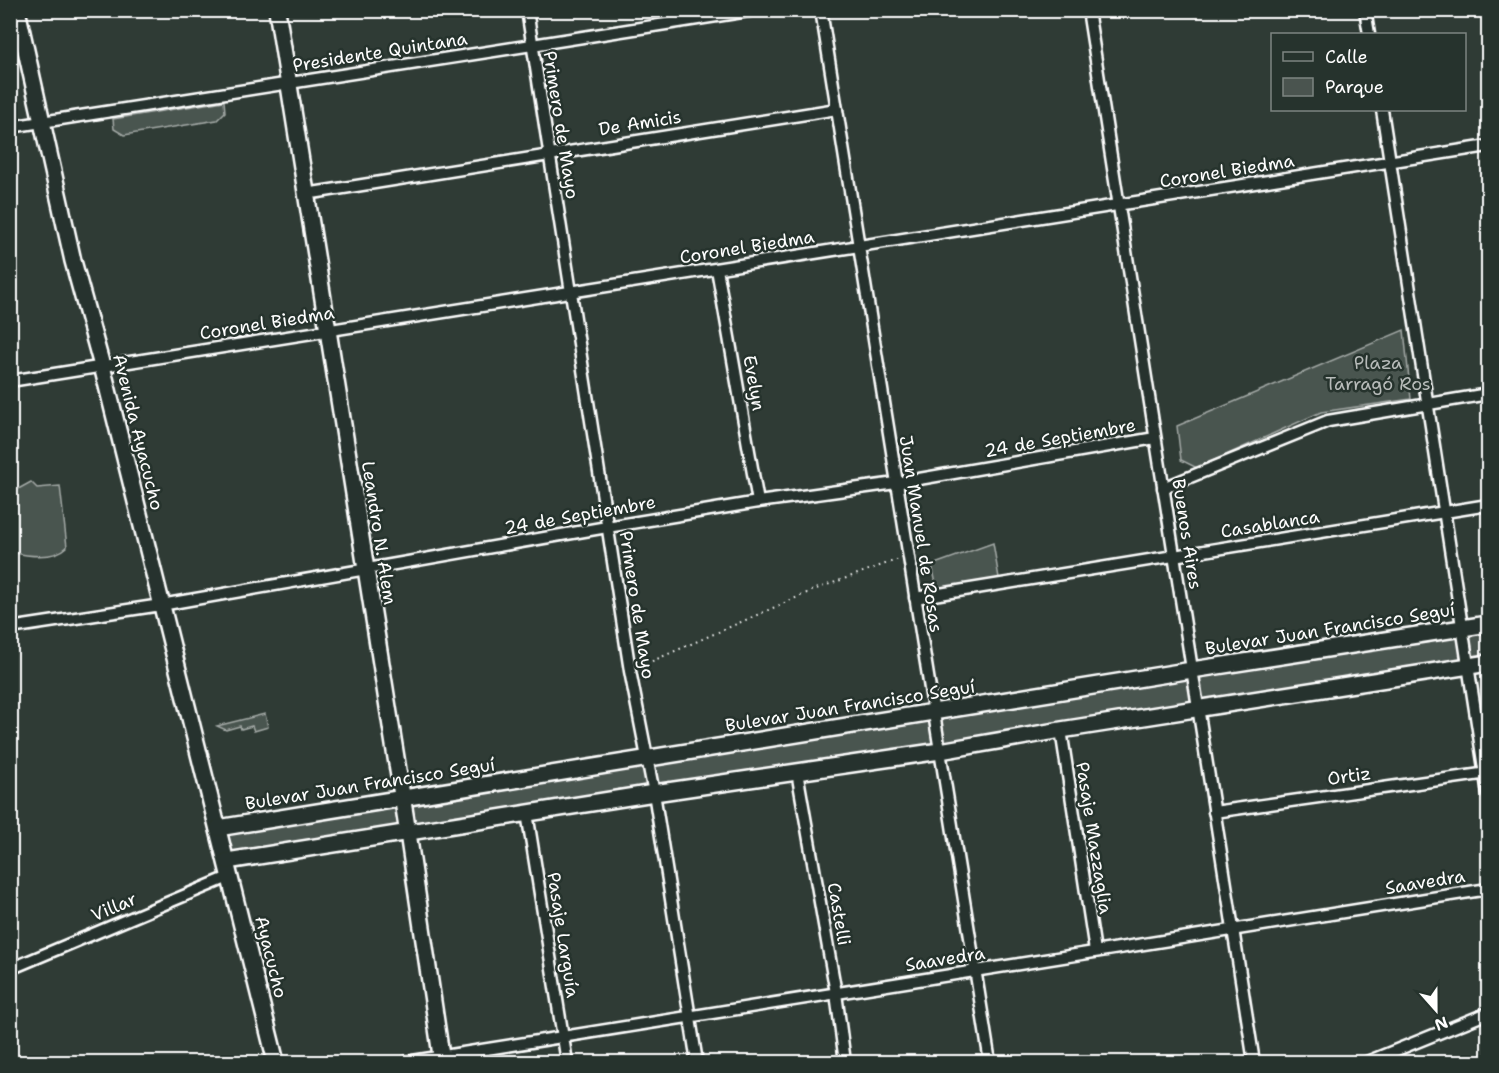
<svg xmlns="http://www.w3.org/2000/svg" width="1499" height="1073" viewBox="0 0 1499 1073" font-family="'Shantell Sans',sans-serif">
  <rect width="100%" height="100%" fill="#2f3b35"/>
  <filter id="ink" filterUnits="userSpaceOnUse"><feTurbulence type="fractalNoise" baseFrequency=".0167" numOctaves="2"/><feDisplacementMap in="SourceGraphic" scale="12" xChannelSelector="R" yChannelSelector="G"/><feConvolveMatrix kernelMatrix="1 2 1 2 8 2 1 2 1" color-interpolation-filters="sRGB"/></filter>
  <g filter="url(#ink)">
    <!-- green -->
    <g fill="#4a544f" stroke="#a4aaa7" stroke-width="1.5">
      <path d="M224,101L225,112L217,120L124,135L114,129L113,119Z"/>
      <path d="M1404,330L1411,399L1321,412L1197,468L1181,460L1177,426Z"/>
      <path d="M31,482L37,488L60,486L67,547C54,560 28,556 11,552V493Z"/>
      <path d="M993,543L999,578L937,589L932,565Z"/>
      <path d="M1488,624V663L227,861L218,828Z"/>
      <path d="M265,714L268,727L254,731L252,726L241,729L240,726L226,730L217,726Z"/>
    </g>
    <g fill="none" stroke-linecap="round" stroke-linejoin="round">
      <!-- street casing -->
      <g stroke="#fff" stroke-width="15">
        <g id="street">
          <path d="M527,10L630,671L654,793L697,1062"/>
          <path d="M821,10L990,1062"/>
          <path d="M1088,10L1254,1062"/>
          <path d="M1365,10L1369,34"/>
          <path d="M1382,110L1488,794"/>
          <path d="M10,127L755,10"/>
          <path d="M306,194L837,109"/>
          <path d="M717,269L758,502"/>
          <path d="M10,381L1488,146"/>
          <path d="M1163,488L1328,421L1488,394"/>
          <path d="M915,598L1488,505"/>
          <path d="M10,628L161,605L607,527L758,502L896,483L1155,438"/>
          <path d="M1061,730L1095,951"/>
          <path d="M797,772L836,993L845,1062"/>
          <path d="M1214,812L1488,773"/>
          <path d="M527,813L567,1062"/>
          <path d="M10,969L231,876"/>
          <path d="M406,1062L1488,889"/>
          <path d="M1367,1062L1488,1013"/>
        </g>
      </g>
      <!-- secondary casing -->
      <g stroke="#fff" stroke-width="20">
        <g id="secondary">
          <path d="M17,10L73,261L102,366L276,1062"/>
          <path d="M277,10L408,833L442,1062"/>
          <path d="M218,828L1192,670L1488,624"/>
          <path d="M227,861L654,793L940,751L1061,730L1488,663"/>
        </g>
      </g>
      <!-- path -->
      <path stroke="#fff" stroke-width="2" stroke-dasharray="1.5 4.5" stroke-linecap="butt" d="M641,666L816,589L899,559"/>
      <!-- street -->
      <use href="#street" stroke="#26332d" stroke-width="10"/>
      <!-- secondary -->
      <use href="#secondary" stroke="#26332d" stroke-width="15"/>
    </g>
  </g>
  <g text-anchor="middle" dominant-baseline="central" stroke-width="5" stroke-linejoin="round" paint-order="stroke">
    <!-- street labels -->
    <g font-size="18" fill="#fff" stroke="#26332d">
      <text transform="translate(380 52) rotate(-9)">Presidente Quintana</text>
      <text transform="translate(640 123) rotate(-9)">De Amicis</text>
      <text transform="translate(561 125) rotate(81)">Primero de Mayo</text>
      <text transform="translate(1227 171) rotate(-9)">Coronel Biedma</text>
      <text transform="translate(747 247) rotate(-9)">Coronel Biedma</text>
      <text transform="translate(267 323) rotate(-9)">Coronel Biedma</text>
      <text transform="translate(754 383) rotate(80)">Evelyn</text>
      <text transform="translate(138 432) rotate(76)">Avenida Ayacucho</text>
      <text transform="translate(1060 438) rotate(-10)">24 de Septiembre</text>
      <text transform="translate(580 515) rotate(-10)">24 de Septiembre</text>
      <text transform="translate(1270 524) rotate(-9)">Casablanca</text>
      <text transform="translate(379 533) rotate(81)">Leandro N. Alem</text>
      <text transform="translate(921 534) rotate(81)">Juan Manuel de Rosas</text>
      <text transform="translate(1187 534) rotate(81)">Buenos Aires</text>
      <text transform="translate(637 605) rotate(81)">Primero de Mayo</text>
      <text transform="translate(1330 629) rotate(-9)">Bulevar Juan Francisco Seguí</text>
      <text transform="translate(850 706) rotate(-9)">Bulevar Juan Francisco Seguí</text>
      <text transform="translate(1349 776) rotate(-8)">Ortiz</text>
      <text transform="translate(370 784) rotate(-9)">Bulevar Juan Francisco Seguí</text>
      <text transform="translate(1094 838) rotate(81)">Pasaje Mazzaglia</text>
      <text transform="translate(1425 882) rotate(-9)">Saavedra</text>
      <text transform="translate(114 907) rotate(-23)">Villar</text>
      <text transform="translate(839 914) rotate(80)">Castelli</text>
      <text transform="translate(563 935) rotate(81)">Pasaje Larguía</text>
      <text transform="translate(271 957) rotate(76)">Ayacucho</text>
      <text transform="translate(945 959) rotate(-9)">Saavedra</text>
    </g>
    <!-- park labels -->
    <g font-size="18" fill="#b7bbb9" stroke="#26332d">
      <text x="1378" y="363">Plaza<tspan x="1378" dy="21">Tarragó Ros</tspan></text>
    </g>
  </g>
  <!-- margin -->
  <rect width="1499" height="1073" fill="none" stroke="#26332d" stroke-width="36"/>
  <rect x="18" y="18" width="1463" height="1037" fill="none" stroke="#fff" stroke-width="2" filter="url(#ink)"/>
  <!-- legend -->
  <rect x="1271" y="33" width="195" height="78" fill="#26332d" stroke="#7d8581" stroke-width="1.5"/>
  <rect x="1283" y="52" width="30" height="9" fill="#26332d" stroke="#7d8581" stroke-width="1.5"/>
  <text x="1325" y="63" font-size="18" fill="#ffffff">Calle</text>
  <rect x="1283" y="78" width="30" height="18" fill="#4a544f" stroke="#7d8581" stroke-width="1.5"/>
  <text x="1325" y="93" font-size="18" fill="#ffffff">Parque</text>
  <!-- north arrow -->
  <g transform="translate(1436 1010) rotate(159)" stroke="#26332d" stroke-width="4.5" paint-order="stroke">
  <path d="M0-4.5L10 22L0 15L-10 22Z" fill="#ffffff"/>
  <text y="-9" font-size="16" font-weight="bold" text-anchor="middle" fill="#ffffff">N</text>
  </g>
</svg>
